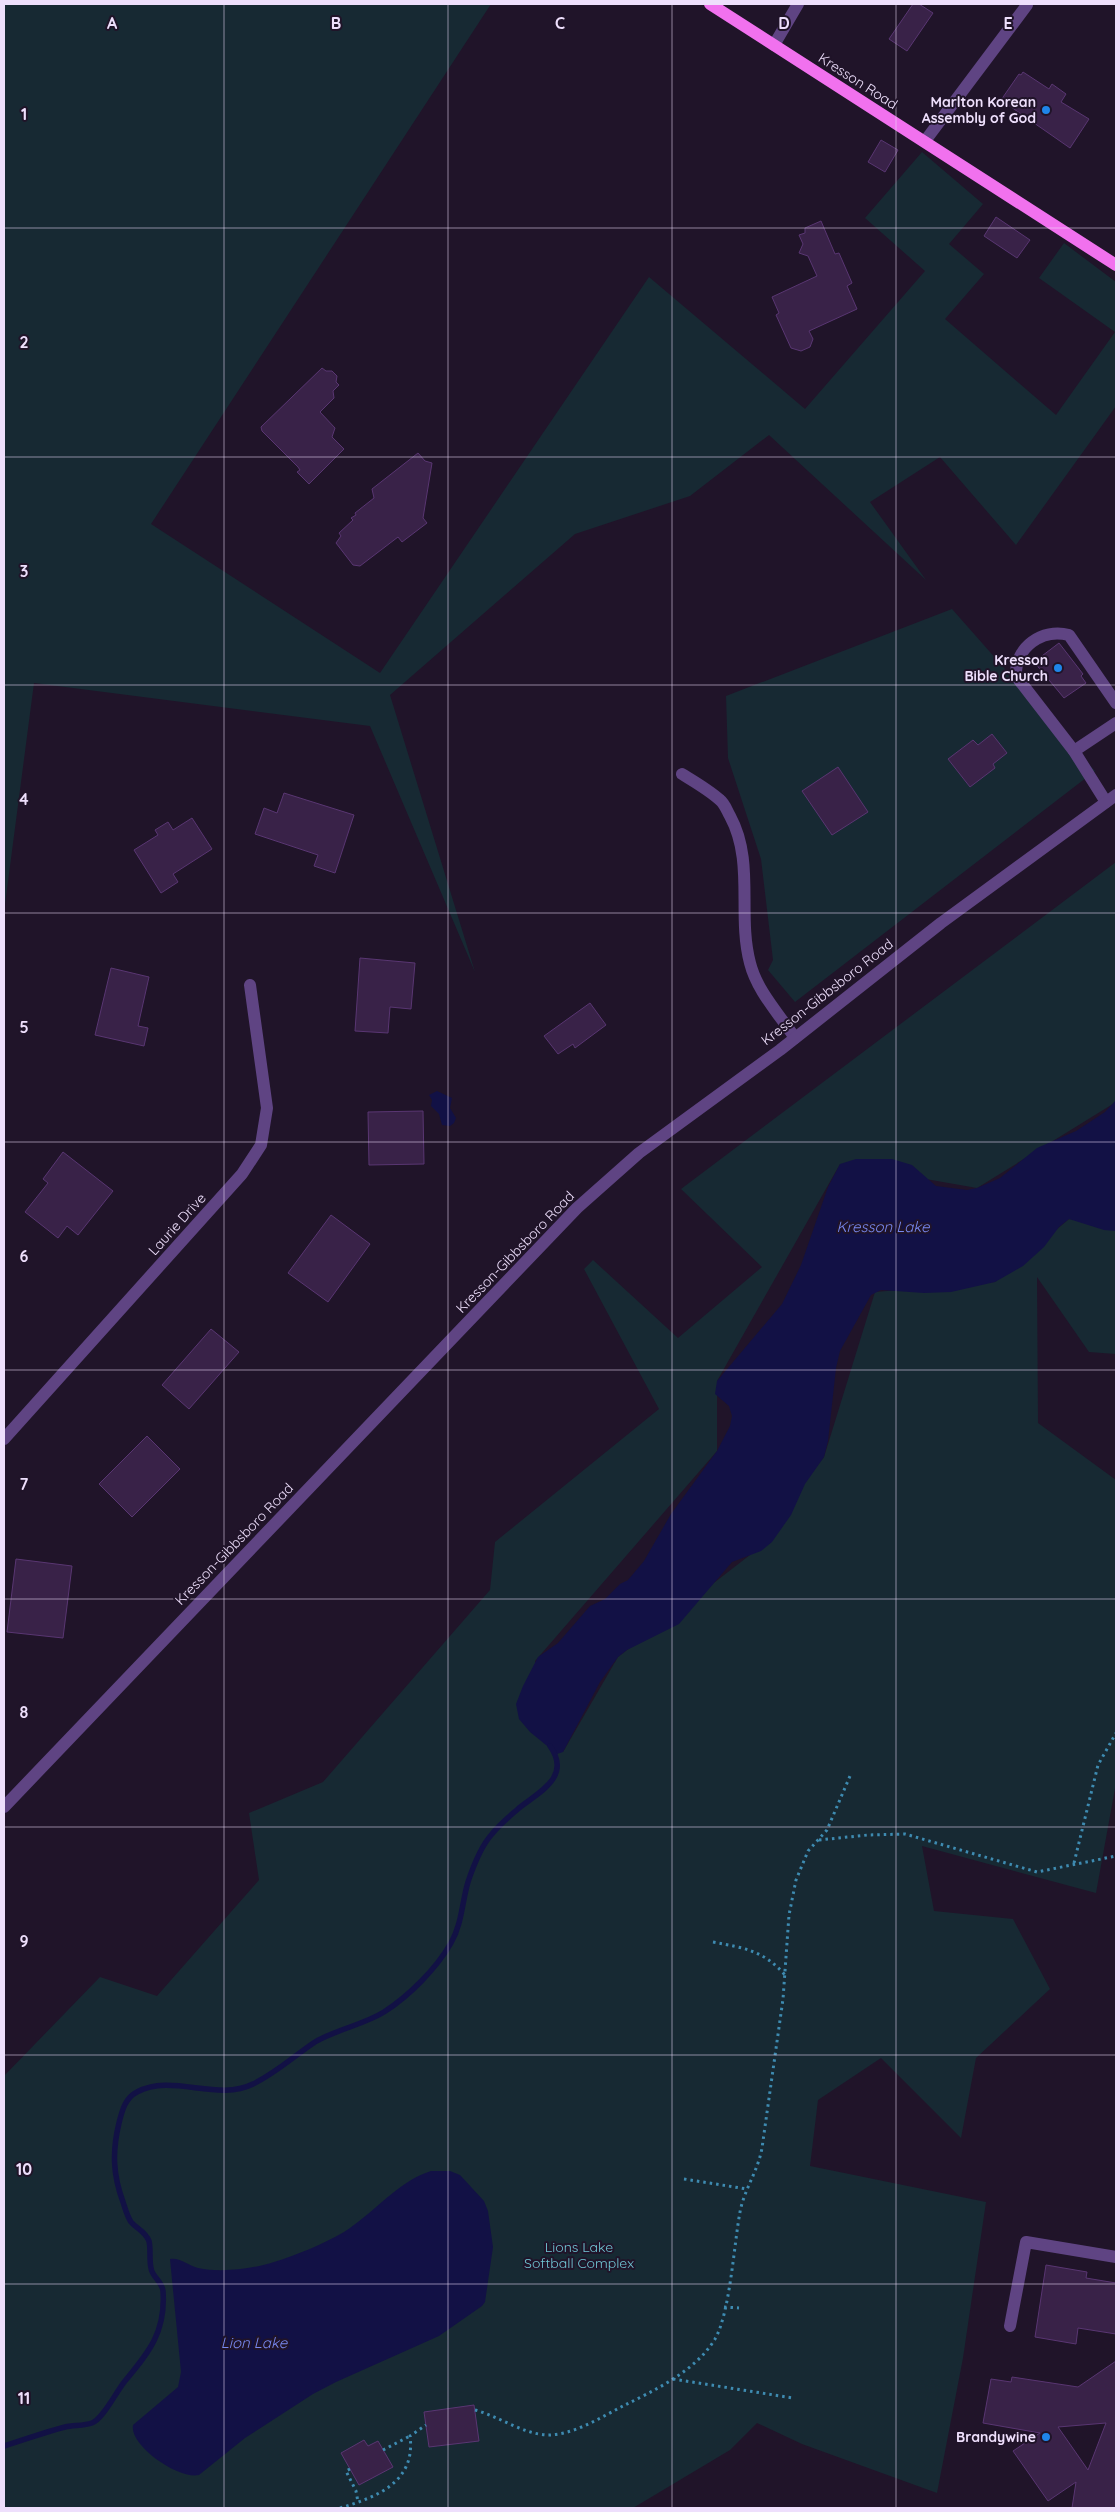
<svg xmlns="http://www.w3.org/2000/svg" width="1120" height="2512" viewBox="0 0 1120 2512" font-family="Quicksand,sans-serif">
  <rect width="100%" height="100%" fill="#201429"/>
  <!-- green -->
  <g fill="#172933">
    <path d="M4,4H491L151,524L380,673L649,277L805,409L925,271L865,218L922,152L983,204L949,244L984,274L945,319L1056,415L1115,332L1039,278L1064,243L1116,282V406L1016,545L940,457L870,502L926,580L769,435L690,496L575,534L390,695L475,972L370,726L34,683L4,912Z"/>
    <path d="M952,609L1095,771L795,1002L768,970L773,960L761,859L728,758L726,696Z"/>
    <path d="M1116,862V1102L977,1188L840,1164L717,1381V1451L535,1661L563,1752L618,1657L750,1555L824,1457L875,1292L995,1282L1069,1219L1116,1224V1354L1089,1352L1037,1277L1038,1423L1116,1480V1783L1096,1893L922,1846L934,1911L1013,1919L1050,1989L976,2058L961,2138L881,2058L818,2100L810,2166L986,2202L963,2358L937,2493L802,2444L757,2423L730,2450L633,2508H4V2076L100,1977L157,1996L259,1880L249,1813L323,1782L490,1590L495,1542L659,1409L584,1269L593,1260L678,1338L762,1267L681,1189Z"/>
  </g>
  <!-- water -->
  <g fill="#121145">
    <path d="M437,1091L452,1098L450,1108L456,1118L454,1123L450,1126L442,1125L439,1114L431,1106L432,1100L429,1095Z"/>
    <path d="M1116,1100V1231L1104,1230L1069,1219L1059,1227L1044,1247L1023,1266L995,1282L951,1292L924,1293L881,1290L871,1295L840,1351L836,1368L828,1441L824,1457L805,1484L791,1515L772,1542L761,1551L732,1562L679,1624L627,1650L618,1657L600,1682L563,1752L557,1754L530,1732L519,1719L516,1704L523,1686L538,1657L558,1643L590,1606L605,1599L620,1584L628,1580L644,1561L671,1514L717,1451L730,1426L732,1416L729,1406L715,1394L717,1381L782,1304L801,1265L828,1187L840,1164L856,1159H892L912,1165L936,1186L967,1190L977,1188L1000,1178L1037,1148L1076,1131L1105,1112Z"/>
    <path d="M431,2171H450L460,2175L484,2201L488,2211L493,2247L485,2302L482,2306L439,2336L336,2382L313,2394L245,2438L199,2475C180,2480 129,2446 133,2425L178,2387L181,2372L170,2259C180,2257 189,2266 198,2268C221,2273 252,2269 274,2262C297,2255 323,2244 344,2232C373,2214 398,2181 431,2171Z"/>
  </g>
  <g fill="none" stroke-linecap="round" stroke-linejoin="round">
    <!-- stream -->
    <path stroke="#121145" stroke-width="5.5" d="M4,2446C24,2440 45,2432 65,2427C73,2425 84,2426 92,2423C103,2419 116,2392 125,2381C149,2352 166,2332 163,2291C162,2281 152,2277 151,2268C149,2259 151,2250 149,2241C145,2231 137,2229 131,2222C127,2216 125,2208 123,2202C113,2175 112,2152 119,2123C122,2111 125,2098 137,2092C172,2073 217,2102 253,2084C276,2073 294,2056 315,2042C337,2029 363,2025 384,2012C409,1996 436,1969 451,1943C462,1924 462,1902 468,1882C473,1867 482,1845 492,1834C500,1824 510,1816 519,1808C539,1792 572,1777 550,1746"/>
  </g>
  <!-- building -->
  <g fill="#392248" stroke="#593672" fill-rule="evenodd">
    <path d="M913,4H919L933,13L907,51L889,39Z"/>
    <path d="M1023,72L1049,89L1052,84L1066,94L1061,102L1089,119L1070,148L1001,100L1019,74L1021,75Z"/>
    <path d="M881,140L898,150L885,172L868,162Z"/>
    <path d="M996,217L1030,240L1017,258L984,236Z"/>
    <path d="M821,221L835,254L839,253L852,283L847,286L857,309L809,331L813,339L810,347L801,351L791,348L776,315L779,313L772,297L817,276L808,256L799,253L803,244L799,235L805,233V228Z"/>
    <path d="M322,368L326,371H332L337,376L336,382L339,385L333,391L334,398L320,412L335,428L332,437L344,449L309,484L297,472L300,470L298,467L262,431L261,427Z"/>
    <path d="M418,453L425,461L432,463L423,518L427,523L402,542L398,537L360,566L353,565L336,543L341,536L339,533L353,520L351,518L356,515L355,513L374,498L372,489Z"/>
    <path d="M1059,643L1083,674L1081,676L1086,683L1064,698L1034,662Z"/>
    <path d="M992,734L1007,753L993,764L995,768L970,787L948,759L973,740L978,745Z"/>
    <path d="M838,767L868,812L832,835L802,791Z"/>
    <path d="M284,793L354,815L335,873L314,866L318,855L255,834L264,808L277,813Z"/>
    <path d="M192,818L212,849L173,874L178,882L161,893L134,850L158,835L155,830L168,822L173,830Z"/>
    <path d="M360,958L415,963L411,1009L390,1007L388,1033L355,1031Z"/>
    <path d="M111,968L149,977L138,1026L148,1028L144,1046L95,1035Z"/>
    <path d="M590,1003L606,1025L575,1048L573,1044L558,1054L544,1036Z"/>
    <path d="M423,1111L424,1164L369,1165L368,1112Z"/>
    <path d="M63,1152L113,1191L78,1235L67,1226L58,1238L25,1212L48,1183L43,1179Z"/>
    <path d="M331,1215L370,1244L328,1302L288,1273Z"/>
    <path d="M211,1329L239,1352L189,1409L162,1385Z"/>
    <path d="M147,1436L180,1469L132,1517L99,1484Z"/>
    <path d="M16,1559L72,1566L63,1638L7,1632Z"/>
    <path d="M1046,2265L1087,2272L1086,2278L1116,2283V2334L1078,2328L1076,2344L1035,2337Z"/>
    <path d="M1116,2361V2508H1072L1076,2482L1048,2501L1013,2451L1040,2433L983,2423L991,2379L1011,2382L1012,2377L1078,2387ZM1106,2423L1088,2470L1058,2427Z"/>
    <path d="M474,2405L479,2441L429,2447L424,2412Z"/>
    <path d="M364,2440L368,2446L378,2441L393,2467L359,2485L341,2453Z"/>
  </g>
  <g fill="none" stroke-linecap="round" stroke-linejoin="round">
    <!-- path -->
    <g stroke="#3e8bb1" stroke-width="3" stroke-dasharray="2.5 4" stroke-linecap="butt">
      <path d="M819,1840L868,1835L905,1834L1037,1872L1116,1856"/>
      <path d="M1074,1863L1098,1765L1116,1733"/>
      <path d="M713,1942C744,1948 763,1950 785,1975"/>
      <path d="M684,2179L747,2189"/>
      <path d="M724,2307L739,2308"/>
      <path d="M673,2379L793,2398"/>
      <path d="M475,2410C498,2416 523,2434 547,2435C573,2435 598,2419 621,2407C653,2391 695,2372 715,2339C730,2313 734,2244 740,2212C744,2190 758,2171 762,2148L783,1999L789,1915L796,1880L808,1851L827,1830L850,1776"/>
      <path d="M383,2450L410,2436"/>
      <path d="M350,2469L346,2471L356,2491L358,2502"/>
      <path d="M340,2508C377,2497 416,2482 410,2436L426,2425"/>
    </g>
    <!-- minor -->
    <g stroke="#5f4483" stroke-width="12">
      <path d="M774,45L798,4"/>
      <path d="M925,141L1027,5"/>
      <path d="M1074,751L1116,723"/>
      <path d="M682,774C695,782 709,790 720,800C725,804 727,811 730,816C755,862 737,914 750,963C757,991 779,1014 795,1038"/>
      <path d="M1106,802L1074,751L1016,676C1015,647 1042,628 1069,635L1116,703"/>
      <path d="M4,1439L242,1174L261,1145L267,1108L250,985"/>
      <path d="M4,1807L577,1208L639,1153L780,1050L941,923L1116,795"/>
      <path d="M1010,2326L1026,2242L1116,2257"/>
    </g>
    <!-- major -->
    <path stroke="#f171ee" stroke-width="12" d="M710,4L1116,265"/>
  </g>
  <!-- grid -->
  <path fill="none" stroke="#eedffc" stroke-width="1" stroke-opacity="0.55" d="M224,4V2508M448,4V2508M672,4V2508M896,4V2508M4,228H1116M4,457H1116M4,685H1116M4,913H1116M4,1142H1116M4,1370H1116M4,1599H1116M4,1827H1116M4,2055H1116M4,2284H1116"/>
  <!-- markers -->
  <g fill="#1f85e9" stroke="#201429" stroke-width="2">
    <circle cx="1046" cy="110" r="5"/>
    <circle cx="1058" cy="668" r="5"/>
    <circle cx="1046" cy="2437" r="5"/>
  </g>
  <g text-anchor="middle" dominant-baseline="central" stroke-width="4" stroke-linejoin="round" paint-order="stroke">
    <!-- street labels -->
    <g font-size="14" fill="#eedffc" stroke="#201429">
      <text transform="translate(858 81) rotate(33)">Kresson Road</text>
      <text transform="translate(827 992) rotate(-38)">Kresson-Gibbsboro Road</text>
      <text transform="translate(177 1224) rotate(-48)">Laurie Drive</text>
      <text transform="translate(515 1252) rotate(-46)">Kresson-Gibbsboro Road</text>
      <text transform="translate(234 1544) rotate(-46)">Kresson-Gibbsboro Road</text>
    </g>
    <!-- poi labels -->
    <g font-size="14" font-weight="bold" fill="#eedffc" stroke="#201429" text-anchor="end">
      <text x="1036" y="102">Marlton Korean<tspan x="1036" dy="16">Assembly of God</tspan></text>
      <text x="1048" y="660">Kresson<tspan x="1048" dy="16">Bible Church</tspan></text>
      <text x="1036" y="2437">Brandywine</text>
    </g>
    <!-- park labels -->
    <g font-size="14" fill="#71c8d6" stroke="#201429">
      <text x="579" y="2247">Lions Lake<tspan x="579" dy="16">Softball Complex</tspan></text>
    </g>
    <!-- water labels -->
    <g font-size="15" font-style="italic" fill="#7889f1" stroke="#201429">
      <text x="883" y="1226">Kresson Lake</text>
      <text x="254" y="2342">Lion Lake</text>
    </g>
  </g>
  <g font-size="16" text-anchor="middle" font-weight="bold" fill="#eedffc" stroke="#201429" stroke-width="4" stroke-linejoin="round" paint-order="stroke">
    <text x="112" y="29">A</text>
    <text x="336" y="29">B</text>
    <text x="560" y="29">C</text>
    <text x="784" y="29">D</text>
    <text x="1008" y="29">E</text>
    <text x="24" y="120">1</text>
    <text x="24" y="348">2</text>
    <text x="24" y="577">3</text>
    <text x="24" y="805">4</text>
    <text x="24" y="1033">5</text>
    <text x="24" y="1262">6</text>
    <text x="24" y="1490">7</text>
    <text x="24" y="1718">8</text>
    <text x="24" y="1947">9</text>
    <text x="24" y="2175">10</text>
    <text x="24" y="2404">11</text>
  </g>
  <!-- border -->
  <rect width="1120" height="2512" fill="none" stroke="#eedffc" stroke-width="10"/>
</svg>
